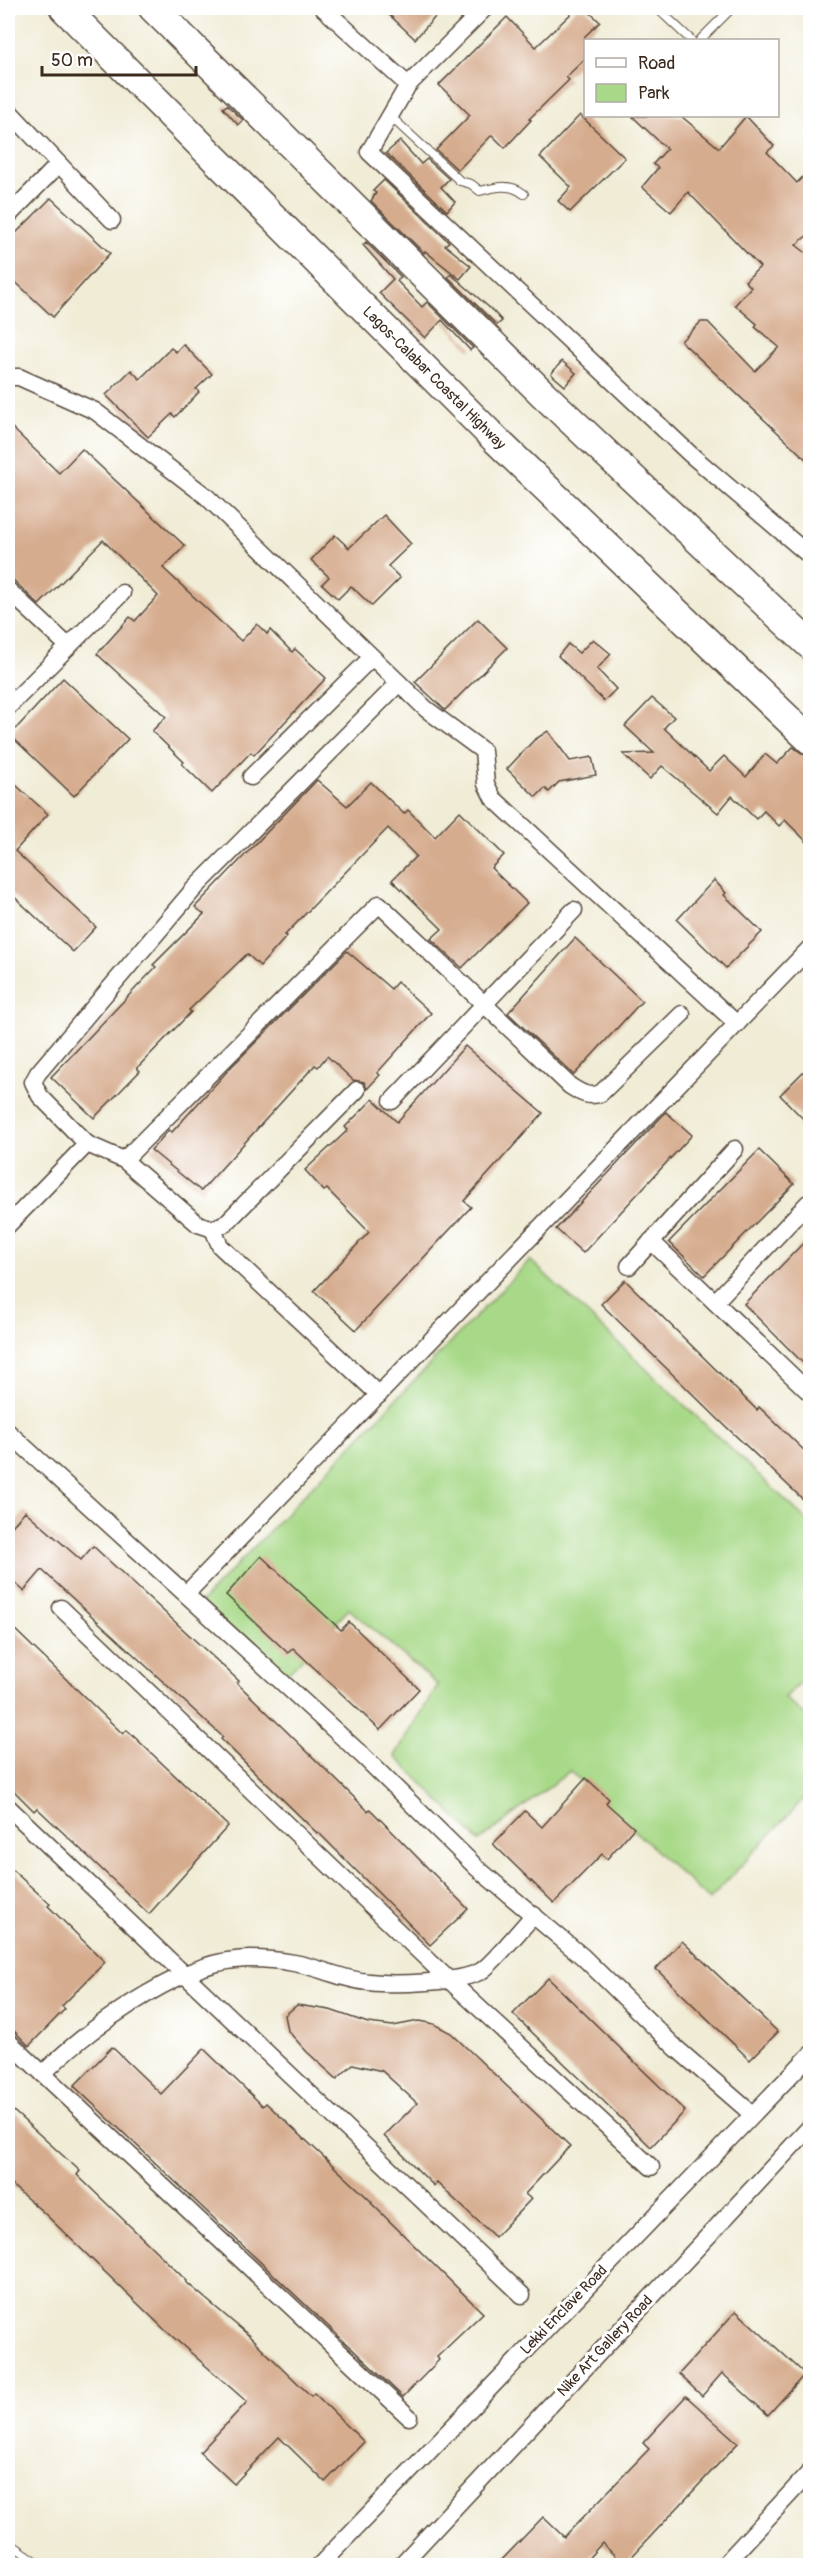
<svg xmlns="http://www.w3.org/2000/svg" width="818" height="2573" viewBox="0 0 818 2573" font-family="Pangolin,sans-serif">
  <rect width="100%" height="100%" fill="#fff"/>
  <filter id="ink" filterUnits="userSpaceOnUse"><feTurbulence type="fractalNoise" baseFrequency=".0167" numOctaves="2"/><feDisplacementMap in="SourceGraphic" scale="12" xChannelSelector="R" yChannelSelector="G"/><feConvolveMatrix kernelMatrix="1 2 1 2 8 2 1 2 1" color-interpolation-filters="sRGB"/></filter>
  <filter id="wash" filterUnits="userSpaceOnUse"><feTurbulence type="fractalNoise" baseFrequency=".008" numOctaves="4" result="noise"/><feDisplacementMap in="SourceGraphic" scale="24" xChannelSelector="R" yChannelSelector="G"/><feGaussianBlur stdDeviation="1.35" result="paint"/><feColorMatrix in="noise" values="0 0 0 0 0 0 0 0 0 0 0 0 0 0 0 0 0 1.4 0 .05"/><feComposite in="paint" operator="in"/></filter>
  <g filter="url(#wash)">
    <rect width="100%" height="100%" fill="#f0ecd6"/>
    <!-- green -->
    <path fill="#a8d988" stroke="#728253" stroke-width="1.5" d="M530,1260L810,1523V1671L785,1698L810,1720V1792L709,1900L570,1771L479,1841L395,1756L438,1685L349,1609L286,1675L199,1604Z"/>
    <g id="blocks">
      <!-- building -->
      <g fill="#d6ac8e">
        <path d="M382,8H427L436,16L415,39Z"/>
        <path d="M577,8H585L600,22L585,36V59L566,77L569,80L529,119L531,120L505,148L492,135L458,170L436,150L470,115L439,85L507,17L536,47Z"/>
        <path d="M227,105L243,120L238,125L223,108Z"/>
        <path d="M580,115L625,158L570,212L558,201L571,187L540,157Z"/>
        <path d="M632,116H681L719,148L746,116L774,146L767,152L797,183L810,169V233L796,245L810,256V463L681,341L701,322H708L755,371L779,347L755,327L757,324L735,305L751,287L745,281L760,267L688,192L671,212L642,187L658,168L653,164L667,149Z"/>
        <path d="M400,141L421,164L427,159L449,179L441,187L455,202L447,211L386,153Z"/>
        <path d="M384,180L449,242L445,245L471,266L460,279L425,251L424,253L371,201L376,193L373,191Z"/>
        <path d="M51,198L110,253L53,317L8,275V241Z"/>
        <path d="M366,242L401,277L397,281L422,307L427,302L473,348L470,350L442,320L425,338L379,293L393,279L363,245Z"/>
        <path d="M451,274L492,310L502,321L497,325L448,277Z"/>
        <path d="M183,344L212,374L196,389L199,392L175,417L172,414L148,437L106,395L131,370L140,379L171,348L176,352Z"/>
        <path d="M562,361L576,373L565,386L551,374Z"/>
        <path d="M8,424L59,473L82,449L185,546L163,568L241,641L257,624L267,634L270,630L292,652L295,649L326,678L254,755L251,752L212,793L182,764L184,762L152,731L166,717L97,654L130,617L135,621L158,596L103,540L39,605L8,575Z"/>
        <path d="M384,515L411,544L388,566L400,578L372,606L351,586L338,599L322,584L329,577L311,560L335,535L349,548Z"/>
        <path d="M478,619L507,648L445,710L415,682Z"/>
        <path d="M593,639L611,654L597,669L616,689L604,701L558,656L568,644L579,653Z"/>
        <path d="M63,678L128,739L74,796L10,735Z"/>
        <path d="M652,698L674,717L664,728L709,771L724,756L746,777L765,754L777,764L793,747L806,756H810V845L785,820L779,826L764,811L756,819L732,796L718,813L662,766L650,779L623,754L654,753L625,726Z"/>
        <path d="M548,731L570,761L592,757L596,775L559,782L549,792L545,788L536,797L507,769L534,740Z"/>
        <path d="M8,778L48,814L15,851L96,927L73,952L8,891Z"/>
        <path d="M317,780L347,806L371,782L404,814L408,810L435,837L460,811L504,855L491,868L527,903L462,968L431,939L442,929L392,880L416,856L388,828L285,935L287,936L260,966L247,954L189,1010L191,1012L137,1068L140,1071L94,1118L51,1077L156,967L153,965L204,914L195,907Z"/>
        <path d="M714,880L726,893L724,895L762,932L726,968L677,920Z"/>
        <path d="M575,938L642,1001L574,1075L508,1013Z"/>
        <path d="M347,951L391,989L397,982L431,1013L377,1073L380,1075L367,1089L364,1082L353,1080L327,1056L318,1067L315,1065L201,1191L151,1150L169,1130L172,1132L232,1066Z"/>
        <path d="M465,1046L543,1113L464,1201L471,1207L356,1330L314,1291L369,1232L327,1189L324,1191L305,1170L348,1130L345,1127L373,1099L397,1122Z"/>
        <path d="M810,1065V1126L780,1095Z"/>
        <path d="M666,1112L692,1135L583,1253L556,1229Z"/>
        <path d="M759,1150L794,1184L704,1276L669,1242Z"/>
        <path d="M810,1236V1370L744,1304Z"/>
        <path d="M625,1280L757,1410L759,1407L810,1456V1506L719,1420L601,1304Z"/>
        <path d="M25,1511L81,1560L93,1546L239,1681L237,1683L368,1811L370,1809L468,1909L430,1945L318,1832L317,1833L221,1739L223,1737L42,1570L24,1591L8,1577V1531Z"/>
        <path d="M261,1556L341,1630L349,1622L419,1689L380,1730L293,1648L288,1653L226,1595Z"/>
        <path d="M8,1623L123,1734L127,1730L228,1826L149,1914L37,1808L34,1811L8,1785Z"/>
        <path d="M586,1778L609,1799L606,1803L634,1828L607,1859L602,1854L554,1903L493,1844L525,1811L542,1827Z"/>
        <path d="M8,1866L50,1904L48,1906L105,1962L62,2006L65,2009L29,2046L8,2025Z"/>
        <path d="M682,1941L778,2032L750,2060L656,1969Z"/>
        <path d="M548,1978L685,2111L651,2147L513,2014Z"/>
        <path d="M297,2005L330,2010L368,2023L393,2026L419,2021L434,2024L451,2033L570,2146L525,2194L531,2199L495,2237L437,2183L434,2186L384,2136L417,2103L382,2071L353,2064L337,2079L307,2052L288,2031L285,2015Z"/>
        <path d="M112,2047L161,2094L204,2049L263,2106L266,2103L372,2202L371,2203L483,2313L437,2357L439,2360L403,2397L74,2086Z"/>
        <path d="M8,2106L80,2171L77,2175L187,2281L186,2282L246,2333L311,2396L314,2393L364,2442L325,2482L279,2437L234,2484L200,2452L247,2402L165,2330L43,2212L8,2182Z"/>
        <path d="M736,2311L805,2374L768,2415L722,2373L702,2396L679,2374Z"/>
        <path d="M686,2396L738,2443L624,2565L602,2543L582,2565H497L543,2517L564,2537L649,2449L643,2443Z"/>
      </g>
    </g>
  </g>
  <g filter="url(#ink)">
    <use href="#blocks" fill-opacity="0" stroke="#56473a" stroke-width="1.5"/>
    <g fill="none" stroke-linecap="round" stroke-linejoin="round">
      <!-- service casing -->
      <g stroke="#56473a" stroke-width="10">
        <g id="service">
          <path d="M657,8L691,40"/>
          <path d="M700,40L732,8"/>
          <path d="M390,116L460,181L471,184L480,191C495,187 510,183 524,194"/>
          <path d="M8,2542L43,2566"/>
        </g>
      </g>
      <!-- minor casing -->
      <g stroke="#56473a" stroke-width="19">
        <g id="minor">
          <path d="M323,8L408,85L485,8"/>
          <path d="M408,85L369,152L690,454L810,556"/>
          <path d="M8,110L112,220"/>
          <path d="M8,216L59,164"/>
          <path d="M8,377H19L95,411L207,497L426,709L483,751L486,784L493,798L737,1024"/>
          <path d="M8,590L68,646"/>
          <path d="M8,707L122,593"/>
          <path d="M251,777L372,657"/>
          <path d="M392,1101L574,910"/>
          <path d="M87,1144L40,1096L33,1082L38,1073L194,889L399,683"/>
          <path d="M124,1160L198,1224L213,1229L226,1223L357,1090"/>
          <path d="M8,1225L87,1144L124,1160L379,904L570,1086C581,1093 589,1098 601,1093L682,1014"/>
          <path d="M213,1229L220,1246L379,1395"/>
          <path d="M651,1241L810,1393"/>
          <path d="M629,1266L735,1149"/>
          <path d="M715,1302L808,1203"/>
          <path d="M8,1432L363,1756L477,1868L583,1957L676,2048L752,2114"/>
          <path d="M186,1594L810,948"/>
          <path d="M61,1608L449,1980L651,2167"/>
          <path d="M8,1807L522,2295"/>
          <path d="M8,2041L409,2417"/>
          <path d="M43,2074C82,2032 177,1965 235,1960C253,1958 276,1960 294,1963C319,1967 343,1980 369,1982C394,1985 460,1983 481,1971C492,1965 523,1926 534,1915"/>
          <path d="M319,2566L810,2055"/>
          <path d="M400,2566L810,2127"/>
          <path d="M723,2566L810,2472"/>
        </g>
      </g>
      <!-- trunk casing -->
      <g stroke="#56473a" stroke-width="31">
        <g id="trunk">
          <path d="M64,8L497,441L810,740"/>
          <path d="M153,8L543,394L810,645"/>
        </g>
      </g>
      <!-- service -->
      <use href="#service" stroke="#fff" stroke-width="8"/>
      <!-- minor -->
      <use href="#minor" stroke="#fff" stroke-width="16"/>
      <!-- trunk -->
      <use href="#trunk" stroke="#fff" stroke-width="28"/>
    </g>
  </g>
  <g text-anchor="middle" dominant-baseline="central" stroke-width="6" stroke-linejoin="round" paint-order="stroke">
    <!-- street labels -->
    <g font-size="15" fill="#3b2a1e" stroke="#fff">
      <text transform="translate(434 378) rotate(45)">Lagos-Calabar Coastal Highway</text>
      <text transform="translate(564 2310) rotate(-46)">Lekki Enclave Road</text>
      <text transform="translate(605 2346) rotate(-47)">Nike Art Gallery Road</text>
    </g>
  </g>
  <!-- margin -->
  <rect width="818" height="2573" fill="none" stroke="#fff" stroke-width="30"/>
  <!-- legend -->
  <rect x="584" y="39" width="195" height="78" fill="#ffffff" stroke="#b1aaa5" stroke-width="1.5"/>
  <rect x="596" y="58" width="30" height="9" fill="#ffffff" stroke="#b1aaa5" stroke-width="1.5"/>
  <text x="638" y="69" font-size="18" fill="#3b2a1e">Road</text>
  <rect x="596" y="84" width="30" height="18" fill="#a8d988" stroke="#b1aaa5" stroke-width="1.5"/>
  <text x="638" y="99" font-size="18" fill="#3b2a1e">Park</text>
  <!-- scale -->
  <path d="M42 66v9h154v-9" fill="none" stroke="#3b2a1e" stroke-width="3"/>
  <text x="51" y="66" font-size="18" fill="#3b2a1e" stroke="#ffffff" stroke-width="4.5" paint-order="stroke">50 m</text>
</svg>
